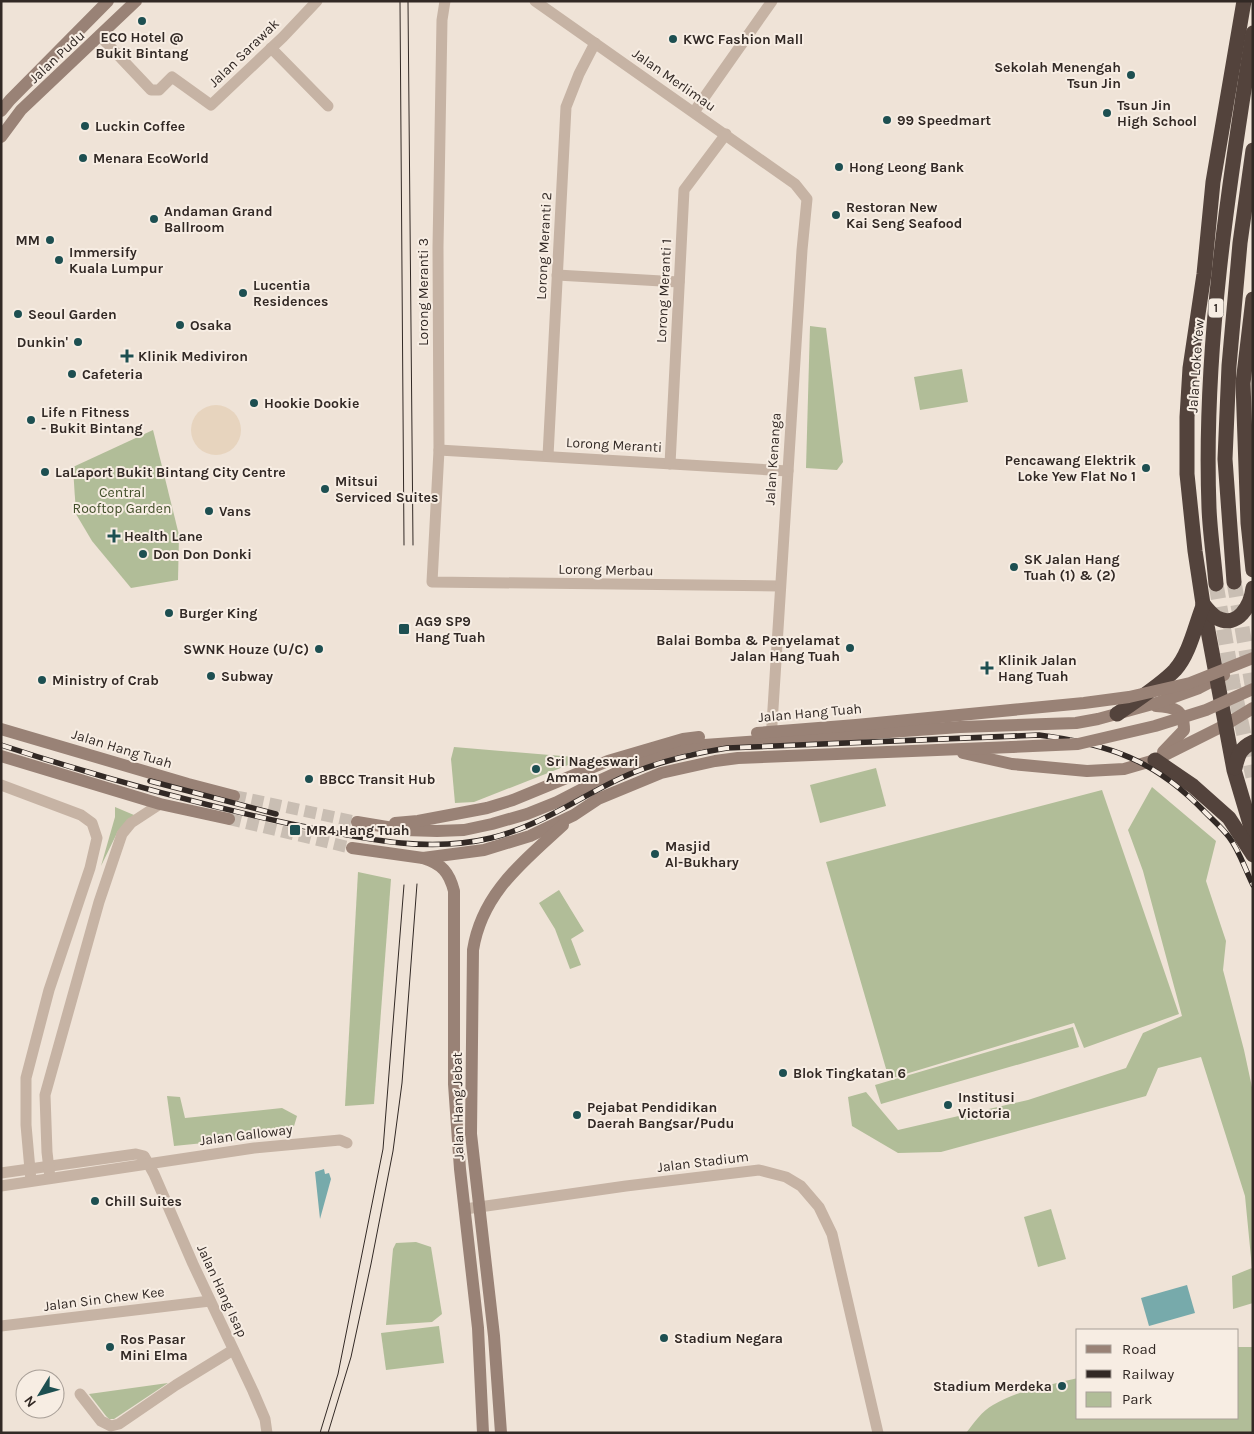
<svg xmlns="http://www.w3.org/2000/svg" width="1254" height="1434" viewBox="0 0 1254 1434" font-family="Karla,sans-serif">
  <rect width="100%" height="100%" fill="#efe3d7"/>
  <!-- green -->
  <g fill="#b1bd98">
    <path d="M810,326L826,328L843,462L837,470L806,468Z"/>
    <path d="M962,369L968,402L920,410L914,377Z"/>
    <path d="M153,430L179,535L178,580L131,588L92,541L76,514L73,467Z"/>
    <path d="M454,747L586,758L474,802L455,803L451,759Z"/>
    <path d="M876,768L886,806L820,823L810,785Z"/>
    <path d="M1152,787L1216,841L1206,881L1226,941L1223,970L1244,1050L1253,1092V1303L1233,1309L1232,1276L1252,1268L1245,1196L1201,1057L1158,1068L1146,1096L941,1152L898,1153L852,1126L848,1097L866,1092L898,1130L1028,1100L1126,1068L1143,1033L1182,1016L1143,871L1128,830Z"/>
    <path d="M1102,790L1179,1014L1084,1048L1074,1023L889,1079L826,862Z"/>
    <path d="M115,807L134,815L118,831L101,866L115,817Z"/>
    <path d="M358,872L391,879L374,1104L345,1106Z"/>
    <path d="M559,890L584,931L571,939L581,965L570,969L555,929L539,903Z"/>
    <path d="M1073,1027L1079,1047L881,1104L875,1085Z"/>
    <path d="M167,1096L180,1097L185,1118L282,1108L297,1116L292,1133L273,1136L174,1146Z"/>
    <path d="M1051,1209L1066,1259L1038,1267L1024,1217Z"/>
    <path d="M416,1242L431,1247L442,1314L432,1322L386,1325L393,1249L396,1243Z"/>
    <path d="M439,1326L444,1363L386,1370L381,1333Z"/>
    <path d="M1238,1347H1253V1433H966C974,1423 982,1411 993,1405C1018,1390 1050,1385 1078,1378V1418H1238Z"/>
    <path d="M168,1383L114,1419H109L106,1416L89,1394Z"/>
  </g>
  <!-- plaza -->
  <circle fill="#e7d4be" cx="216" cy="430" r="25"/>
  <!-- water -->
  <g fill="#77aaab">
    <path d="M324,1169L325,1174L329,1173L331,1179L320,1219L315,1172Z"/>
    <path d="M1187,1285L1195,1313L1149,1326L1141,1298Z"/>
  </g>
  <g fill="none" stroke-linecap="round" stroke-linejoin="round">
    <!-- secondary-tunnel -->
    <g stroke="#c9beb3" stroke-width="12" stroke-dasharray="12 6" stroke-linecap="butt">
      <path d="M234,796L357,822"/>
      <path d="M229,819L352,848"/>
    </g>
    <!-- highway-tunnel -->
    <g stroke="#c9beb3" stroke-width="15" stroke-dasharray="15 8" stroke-linecap="butt">
      <path d="M1234,582L1253,690"/>
      <path d="M1216,584L1233,684L1253,777"/>
    </g>
    <!-- street -->
    <g stroke="#c6b3a4" stroke-width="11">
      <path d="M445,1L442,20L438,247L439,450L432,582L780,586"/>
      <path d="M535,1L795,184L807,199L802,250L771,740"/>
      <path d="M100,36L151,90H159L172,77L211,105L283,37L317,1"/>
      <path d="M271,48L328,106"/>
      <path d="M694,112L772,1"/>
      <path d="M557,275L679,282"/>
      <path d="M439,450L788,471"/>
      <path d="M548,456L566,107L579,74L595,43"/>
      <path d="M670,464L684,190L726,134"/>
      <path d="M1,785L81,815L92,823L97,838L90,868L49,990L26,1078V1125L31,1181"/>
      <path d="M1,1173L136,1154L144,1156L154,1174L193,1264L253,1391L265,1419L267,1433"/>
      <path d="M50,1178L47,1152L45,1095L99,902L122,834L131,823L160,804"/>
      <path d="M1,1186L254,1148L340,1140L347,1143"/>
      <path d="M465,1209L626,1186L759,1170L786,1177L801,1186L819,1207L832,1234L878,1433"/>
      <path d="M1,1326L210,1301"/>
      <path d="M80,1394L101,1421L111,1426L119,1424L176,1385L233,1350"/>
    </g>
    <!-- secondary -->
    <g stroke="#998276" stroke-width="12">
      <path d="M1,111L10,100L108,1"/>
      <path d="M1,137L21,110L136,1"/>
      <path d="M1156,706C1174,707 1184,709 1184,730L1163,752"/>
      <path d="M1,729L188,784L234,796"/>
      <path d="M963,753L1012,764L1087,771L1124,769L1155,760L1225,725L1253,708"/>
      <path d="M1,756L160,804L229,819"/>
      <path d="M357,822L405,830L437,831L464,830L492,824L527,814L557,802L588,786L642,761L690,746L960,727L1076,723L1098,719L1160,702L1199,688L1224,675"/>
      <path d="M395,823L418,821L487,808L513,800L608,761L683,739L699,737"/>
      <path d="M352,848L423,858L484,850L530,836L574,815L598,799L661,773L715,761L738,758L1012,747"/>
      <path d="M423,858C442,864 449,872 454,891V1084L460,1169L478,1328L483,1433"/>
      <path d="M501,1433L494,1336L471,1134L473,950C482,893 523,862 563,825"/>
    </g>
    <!-- highway -->
    <g stroke="#53433c" stroke-width="15">
      <path d="M1244,1L1213,182L1204,274L1190,368L1187,417V474L1195,551L1203,604L1234,770L1253,834"/>
      <path d="M1253,299L1243,383L1248,523L1253,570"/>
      <path d="M1234,582L1225,459L1229,366L1240,243L1253,150"/>
      <path d="M1216,584C1214,559 1210,533 1209,508C1203,351 1228,188 1253,33"/>
      <path d="M1203,604C1207,609 1212,615 1217,618C1238,629 1251,605 1253,588"/>
      <path d="M1117,714C1134,702 1161,685 1175,670C1190,653 1195,626 1203,606"/>
      <path d="M1155,760L1193,786L1229,818L1253,855"/>
      <path d="M1235,768C1238,755 1240,748 1253,742"/>
    </g>
    <!-- tram -->
    <g stroke="#322925" stroke-width="1">
      <path d="M400,1L404,545"/>
      <path d="M408,1L413,545"/>
      <path d="M320,1433L338,1374L383,1149L404,885"/>
      <path d="M328,1433L351,1357L371,1264L393,1151L402,1083L417,884"/>
    </g>
    <!-- rail casing -->
    <g stroke="#322925" stroke-width="5.5">
      <g id="rail">
        <path d="M1,745C96,776 193,803 291,824C357,837 424,854 491,838C538,827 578,798 621,778C655,762 691,754 727,748L1039,735C1109,744 1155,760 1205,812C1213,820 1222,828 1229,837C1239,850 1245,869 1253,885"/>
        <path d="M150,781L276,814"/>
      </g>
    </g>
    <!-- rail -->
    <use href="#rail" stroke="#f7ede3" stroke-width="4" stroke-dasharray="11" stroke-linecap="butt"/>
    <!-- secondary-bridge -->
    <g stroke="#998276" stroke-width="12">
      <path d="M757,733L856,725L1084,703L1129,697L1190,683L1253,658"/>
      <path d="M1012,747L1078,744L1155,726L1206,710L1253,689"/>
    </g>
  </g>
  <!-- markers -->
  <g fill="#1d4f51" stroke="#f7ede3" stroke-width="2">
    <circle cx="142" cy="21" r="5"/>
    <circle cx="673" cy="39" r="5"/>
    <circle cx="1131" cy="75" r="5"/>
    <circle cx="1107" cy="113" r="5"/>
    <circle cx="887" cy="120" r="5"/>
    <circle cx="85" cy="126" r="5"/>
    <circle cx="83" cy="158" r="5"/>
    <circle cx="839" cy="167" r="5"/>
    <circle cx="836" cy="215" r="5"/>
    <circle cx="154" cy="219" r="5"/>
    <circle cx="50" cy="240" r="5"/>
    <circle cx="59" cy="260" r="5"/>
    <circle cx="243" cy="293" r="5"/>
    <circle cx="18" cy="314" r="5"/>
    <circle cx="180" cy="325" r="5"/>
    <circle cx="78" cy="342" r="5"/>
    <path d="M124.5 348.5h5v5h5v5h-5v5h-5v-5h-5v-5h5z"/>
    <circle cx="72" cy="374" r="5"/>
    <circle cx="254" cy="403" r="5"/>
    <circle cx="31" cy="420" r="5"/>
    <circle cx="1146" cy="468" r="5"/>
    <circle cx="45" cy="472" r="5"/>
    <circle cx="325" cy="489" r="5"/>
    <circle cx="209" cy="511" r="5"/>
    <path d="M111.5 528.5h5v5h5v5h-5v5h-5v-5h-5v-5h5z"/>
    <circle cx="143" cy="554" r="5"/>
    <circle cx="1014" cy="567" r="5"/>
    <circle cx="169" cy="613" r="5"/>
    <rect x="398" y="623" width="12" height="12" rx="2.5"/>
    <circle cx="850" cy="648" r="5"/>
    <circle cx="319" cy="649" r="5"/>
    <path d="M984.5 660.5h5v5h5v5h-5v5h-5v-5h-5v-5h5z"/>
    <circle cx="211" cy="676" r="5"/>
    <circle cx="42" cy="680" r="5"/>
    <circle cx="536" cy="769" r="5"/>
    <circle cx="309" cy="779" r="5"/>
    <rect x="289" y="824" width="12" height="12" rx="2.5"/>
    <circle cx="655" cy="854" r="5"/>
    <circle cx="783" cy="1073" r="5"/>
    <circle cx="948" cy="1105" r="5"/>
    <circle cx="577" cy="1115" r="5"/>
    <circle cx="95" cy="1201" r="5"/>
    <circle cx="664" cy="1338" r="5"/>
    <circle cx="110" cy="1347" r="5"/>
    <circle cx="1062" cy="1386" r="5"/>
  </g>
  <g text-anchor="middle" dominant-baseline="central" stroke-width="4" stroke-linejoin="round" paint-order="stroke">
    <!-- shield labels -->
    <rect fill="#f7ede3" stroke="#6d645e" stroke-width="1" x="1208.5" y="298.5" width="15" height="19" rx="4"/>
    <g font-size="12" font-weight="bold" fill="#322925">
      <text x="1216" y="308">1</text>
    </g>
    <!-- poi labels -->
    <g font-size="14" font-weight="bold" fill="#322925" stroke="#f7ede3" text-anchor="start">
      <text x="142" y="37" text-anchor="middle">ECO Hotel @<tspan x="142" dy="16">Bukit Bintang</tspan></text>
      <text x="683" y="39">KWC Fashion Mall</text>
      <text x="1121" y="67" text-anchor="end">Sekolah Menengah<tspan x="1121" dy="16">Tsun Jin</tspan></text>
      <text x="1117" y="105">Tsun Jin<tspan x="1117" dy="16">High School</tspan></text>
      <text x="897" y="120">99 Speedmart</text>
      <text x="95" y="126">Luckin Coffee</text>
      <text x="93" y="158">Menara EcoWorld</text>
      <text x="849" y="167">Hong Leong Bank</text>
      <text x="846" y="207">Restoran New<tspan x="846" dy="16">Kai Seng Seafood</tspan></text>
      <text x="164" y="211">Andaman Grand<tspan x="164" dy="16">Ballroom</tspan></text>
      <text x="40" y="240" text-anchor="end">MM</text>
      <text x="69" y="252">Immersify<tspan x="69" dy="16">Kuala Lumpur</tspan></text>
      <text x="253" y="285">Lucentia<tspan x="253" dy="16">Residences</tspan></text>
      <text x="28" y="314">Seoul Garden</text>
      <text x="190" y="325">Osaka</text>
      <text x="68" y="342" text-anchor="end">Dunkin'</text>
      <text x="138" y="356">Klinik Mediviron</text>
      <text x="82" y="374">Cafeteria</text>
      <text x="264" y="403">Hookie Dookie</text>
      <text x="41" y="412">Life n Fitness<tspan x="41" dy="16">- Bukit Bintang</tspan></text>
      <text x="1136" y="460" text-anchor="end">Pencawang Elektrik<tspan x="1136" dy="16">Loke Yew Flat No 1</tspan></text>
      <text x="55" y="472">LaLaport Bukit Bintang City Centre</text>
      <text x="335" y="481">Mitsui<tspan x="335" dy="16">Serviced Suites</tspan></text>
      <text x="219" y="511">Vans</text>
      <text x="124" y="536">Health Lane</text>
      <text x="153" y="554">Don Don Donki</text>
      <text x="1024" y="559">SK Jalan Hang<tspan x="1024" dy="16">Tuah (1) &amp; (2)</tspan></text>
      <text x="179" y="613">Burger King</text>
      <text x="415" y="621">AG9 SP9<tspan x="415" dy="16">Hang Tuah</tspan></text>
      <text x="840" y="640" text-anchor="end">Balai Bomba &amp; Penyelamat<tspan x="840" dy="16">Jalan Hang Tuah</tspan></text>
      <text x="309" y="649" text-anchor="end">SWNK Houze (U/C)</text>
      <text x="998" y="660">Klinik Jalan<tspan x="998" dy="16">Hang Tuah</tspan></text>
      <text x="221" y="676">Subway</text>
      <text x="52" y="680">Ministry of Crab</text>
      <text x="546" y="761">Sri Nageswari<tspan x="546" dy="16">Amman</tspan></text>
      <text x="319" y="779">BBCC Transit Hub</text>
      <text x="306" y="830">MR4 Hang Tuah</text>
      <text x="665" y="846">Masjid<tspan x="665" dy="16">Al-Bukhary</tspan></text>
      <text x="793" y="1073">Blok Tingkatan 6</text>
      <text x="958" y="1097">Institusi<tspan x="958" dy="16">Victoria</tspan></text>
      <text x="587" y="1107">Pejabat Pendidikan<tspan x="587" dy="16">Daerah Bangsar/Pudu</tspan></text>
      <text x="105" y="1201">Chill Suites</text>
      <text x="674" y="1338">Stadium Negara</text>
      <text x="120" y="1339">Ros Pasar<tspan x="120" dy="16">Mini Elma</tspan></text>
      <text x="1052" y="1386" text-anchor="end">Stadium Merdeka</text>
    </g>
    <!-- street labels -->
    <g font-size="14" fill="#322925" stroke="#f7ede3">
      <text transform="translate(244 53) rotate(-44)">Jalan Sarawak</text>
      <text transform="translate(57 57) rotate(-43)">Jalan Pudu</text>
      <text transform="translate(674 80) rotate(35)">Jalan Merlimau</text>
      <text transform="translate(544 246) rotate(-87)">Lorong Meranti 2</text>
      <text transform="translate(664 291) rotate(-87)">Lorong Meranti 1</text>
      <text transform="translate(423 292) rotate(-90)">Lorong Meranti 3</text>
      <text transform="translate(1196 366) rotate(-86)">Jalan Loke Yew</text>
      <text transform="translate(614 445) rotate(3)">Lorong Meranti</text>
      <text transform="translate(773 459) rotate(-86)">Jalan Kenanga</text>
      <text transform="translate(606 570) rotate(1)">Lorong Merbau</text>
      <text transform="translate(810 713) rotate(-5)">Jalan Hang Tuah</text>
      <text transform="translate(122 749) rotate(17)">Jalan Hang Tuah</text>
      <text transform="translate(458 1106) rotate(-91)">Jalan Hang Jebat</text>
      <text transform="translate(246 1135) rotate(-7)">Jalan Galloway</text>
      <text transform="translate(703 1162) rotate(-7)">Jalan Stadium</text>
      <text transform="translate(222 1291) rotate(65)">Jalan Hang Isap</text>
      <text transform="translate(104 1299) rotate(-7)">Jalan Sin Chew Kee</text>
    </g>
    <!-- park labels -->
    <g font-size="14" fill="#424f2a" stroke="#f7ede3">
      <text x="122" y="492">Central<tspan x="122" dy="16">Rooftop Garden</tspan></text>
    </g>
  </g>
  <!-- border -->
  <rect width="1254" height="1434" fill="none" stroke="#322925" stroke-width="5"/>
  <!-- legend -->
  <rect x="1076" y="1329" width="162" height="90" fill="#f7ede3" stroke="#a89f97"/>
  <rect x="1086" y="1345" width="25" height="8" fill="#998276" stroke="#a89f97"/>
  <text x="1122" y="1354" font-size="15" fill="#322925">Road</text>
  <rect x="1086" y="1370" width="25" height="8" fill="#322925" stroke="#a89f97"/>
  <text x="1122" y="1379" font-size="15" fill="#322925">Railway</text>
  <rect x="1086" y="1392" width="25" height="15" fill="#b1bd98" stroke="#a89f97"/>
  <text x="1122" y="1404" font-size="15" fill="#322925">Park</text>
  <!-- north arrow -->
  <g transform="translate(40 1394) rotate(233)"><circle r="24" fill="#f7ede3" stroke="#a89f97"/>
  <path d="M0-4L9 19L0 12L-9 19Z" fill="#1d4f51"/>
  <text y="-8" font-size="14" font-weight="bold" text-anchor="middle" fill="#322925">N</text>
  </g>
</svg>
